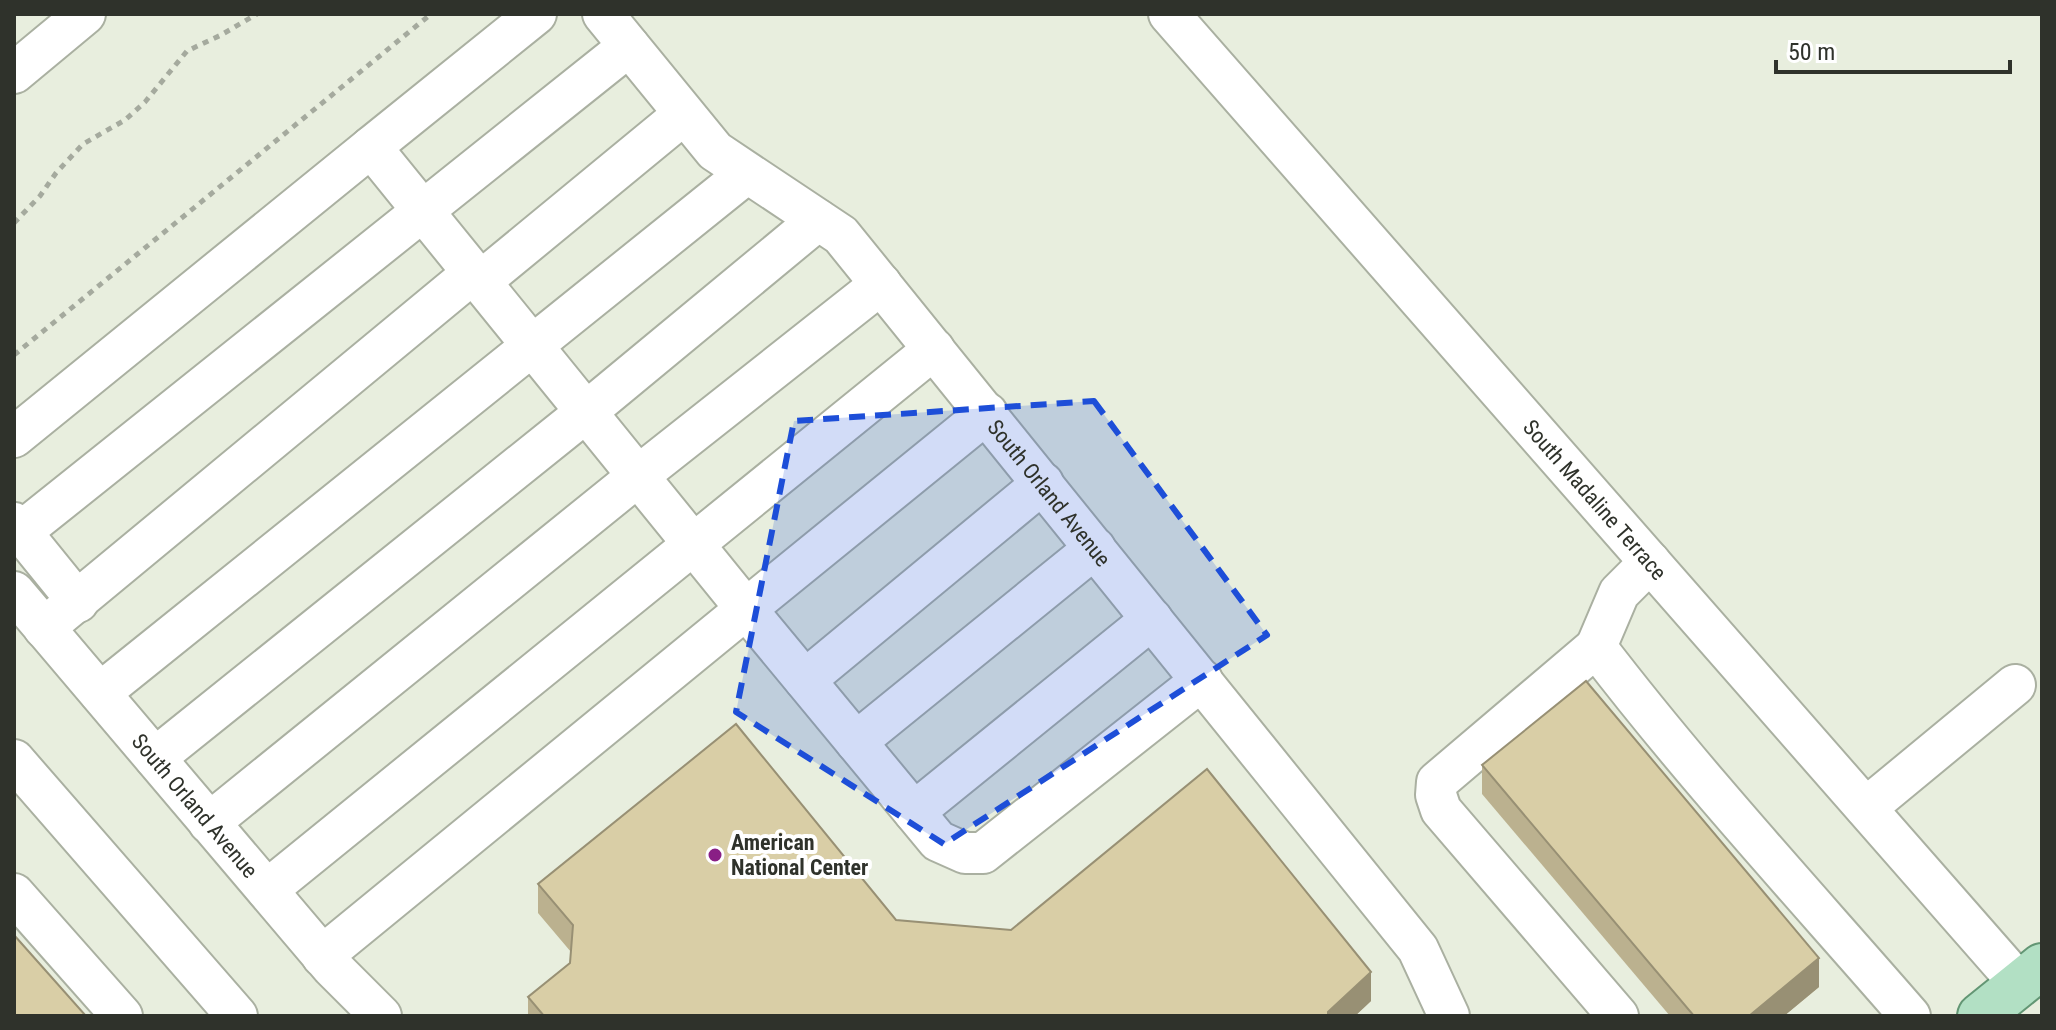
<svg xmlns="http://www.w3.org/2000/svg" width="2056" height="1030" font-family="'Roboto Condensed',sans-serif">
  <rect width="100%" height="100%" fill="#e8eede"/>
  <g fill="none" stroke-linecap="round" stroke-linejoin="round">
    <defs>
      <g id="minor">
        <path d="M536,14L371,147L746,609L987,413"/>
        <path id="s1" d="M603,14L715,151L841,235L1418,949L1449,1016"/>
        <path id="s2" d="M1169,14L2020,984"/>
        <path d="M14,73L85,14"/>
        <path d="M480,282L684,114"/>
        <path d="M14,437L371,147"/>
        <path d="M14,523L78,602"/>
        <path d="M21,532L629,46"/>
        <path id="s3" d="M14,592L332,967L381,1016"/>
        <path d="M44,628L473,273"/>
        <path d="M1596,647L1619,593L1650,562"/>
        <path d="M805,680L1043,483"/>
        <path d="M100,693L747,173"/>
        <path d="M856,742L1095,548"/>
        <path d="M155,758L586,412L818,220"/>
        <path d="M14,760L237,1016"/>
        <path d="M1866,808L2015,685"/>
        <path d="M914,812L1152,619"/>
        <path d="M209,823L638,476L881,284"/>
        <path d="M267,890L934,349"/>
        <path d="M14,894L122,1016"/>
        <path d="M322,956L746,609L938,841L965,853H983L1202,680"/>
        <path d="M1618,1016L1441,810L1436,795L1437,782L1596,647C1694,775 1804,894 1910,1016"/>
      </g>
      <path id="major" d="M1980,1016L2042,966"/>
    </defs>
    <use href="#minor" stroke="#aab0a1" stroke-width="44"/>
    <use href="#major" stroke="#639674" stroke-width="48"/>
    <g stroke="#a5aa9e" stroke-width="5" stroke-dasharray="6 6" stroke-linecap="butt">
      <path d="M14,223L40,196L56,173L83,144L125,120L145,102L187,51L221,35L257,14"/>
      <path d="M14,355L431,14"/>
    </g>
    <use href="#minor" stroke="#fff" stroke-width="40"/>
    <use href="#major" stroke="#b2e0c4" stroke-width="44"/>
  </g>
  <g fill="#bbb18f">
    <path d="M1482,765L1819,987L1784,1016H1670L1482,794Z"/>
    <path d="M538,884L896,920L1371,1001L1355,1016H528V997L570,963L571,952L538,913Z"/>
  </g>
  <g fill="#989074">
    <path d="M1819,958V987L1784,1016H1749Z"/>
    <path d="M1371,972V1001L1355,1016H1328V1012Z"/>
  </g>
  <g fill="#d9cea6" stroke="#989074" stroke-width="2">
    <path d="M1586,681L1819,958L1749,1016H1694L1482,765Z"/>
    <path d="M736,724L896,920L1011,930L1207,769L1371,972L1328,1012V1016H544L528,997L570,963L573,925L538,884Z"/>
    <path d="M14,935L86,1016H14Z"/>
  </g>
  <path fill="#1d4ed8" fill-opacity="0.2" stroke="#1d4ed8" stroke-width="6" stroke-dasharray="16 10" stroke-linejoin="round" d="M1094,401L1267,635L944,844L736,712L794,421Z"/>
  <circle fill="#891f85" stroke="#fff" stroke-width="3" cx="715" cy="855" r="8"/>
  <g text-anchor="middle" stroke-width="8" stroke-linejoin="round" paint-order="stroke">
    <g font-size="22" fill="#2f322b" stroke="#fff">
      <text dy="8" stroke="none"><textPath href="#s1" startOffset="660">South Orland Avenue</textPath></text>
      <text dy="8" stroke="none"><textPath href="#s2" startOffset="646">South Madaline Terrace</textPath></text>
      <text dy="8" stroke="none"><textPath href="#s3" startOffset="280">South Orland Avenue</textPath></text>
    </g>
    <g font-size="22" font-weight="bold" fill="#2f322b" stroke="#fff" text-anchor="start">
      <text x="731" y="850">American<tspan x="731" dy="25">National Center</tspan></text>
    </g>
  </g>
  <rect width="2056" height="1030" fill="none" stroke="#2f322b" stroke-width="32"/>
  <path d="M1776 60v12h234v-12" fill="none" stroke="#2f322b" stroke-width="4"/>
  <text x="1788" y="60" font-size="24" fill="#2f322b" stroke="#ffffff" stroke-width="6" paint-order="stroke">50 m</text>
</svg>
